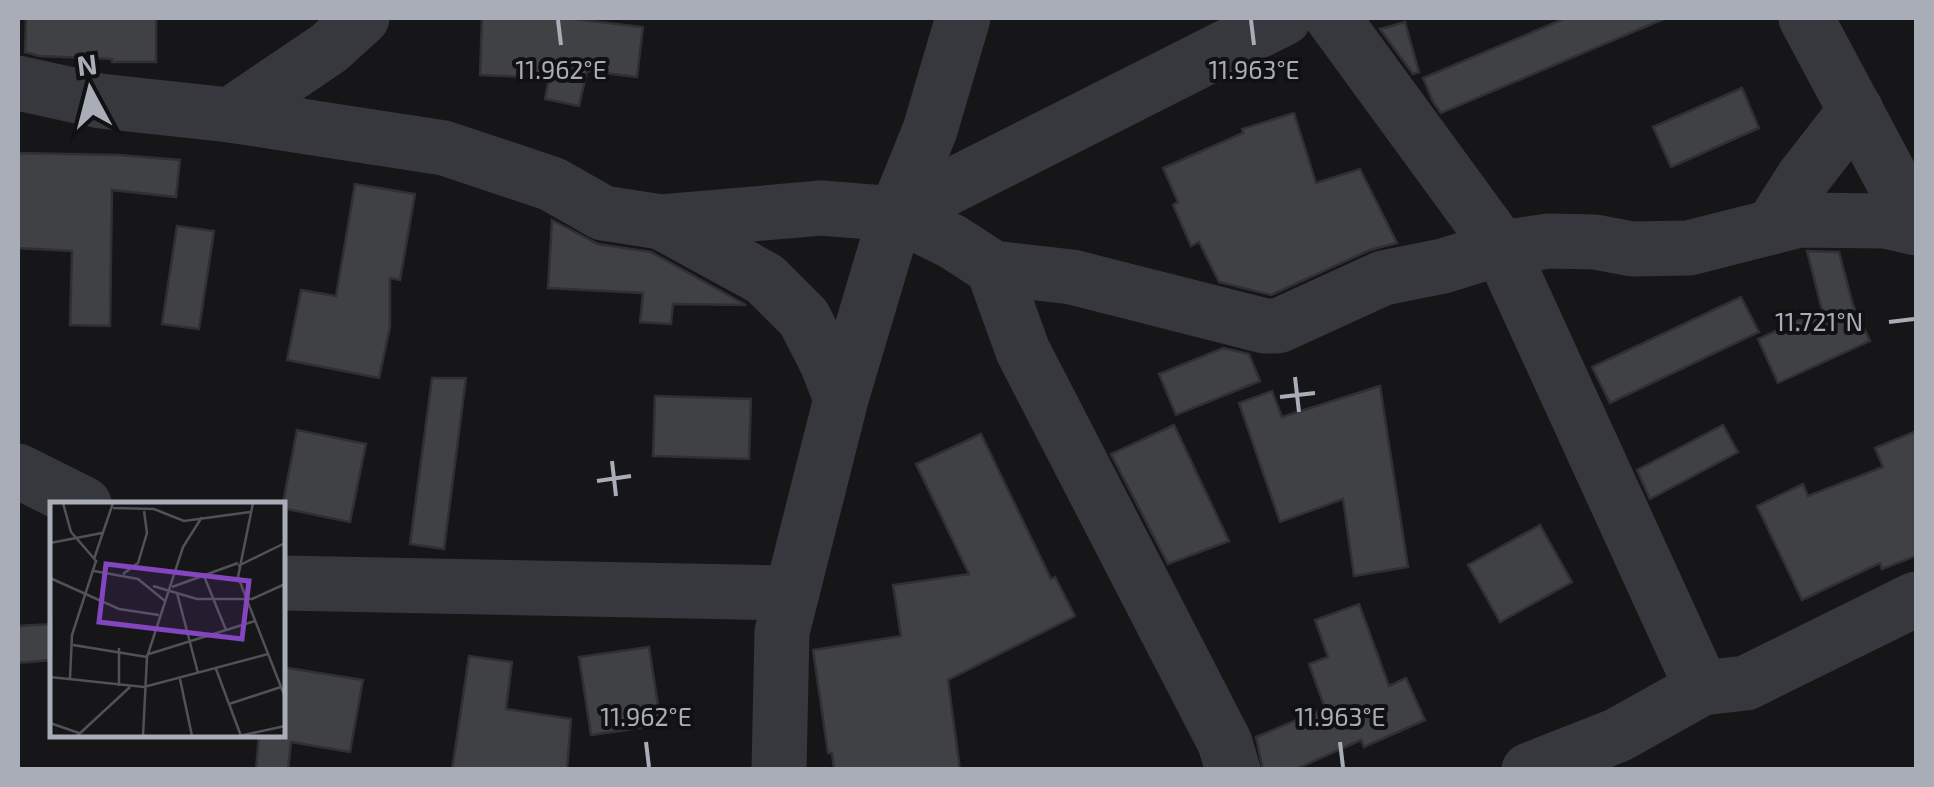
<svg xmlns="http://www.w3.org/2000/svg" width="1934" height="787" font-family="'Exo 2',sans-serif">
  <rect width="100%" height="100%" fill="#161618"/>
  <g fill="#404145" stroke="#303034" stroke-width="2.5">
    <path d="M26,18H156V62H112V59L39,56L25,52Z"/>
    <path d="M482,18H565L643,27L637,77L587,71L579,106L545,99L549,78L480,75Z"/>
    <path d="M1566,18H1666L1441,113L1433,102L1423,78Z"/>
    <path d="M1405,22L1419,72L1413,74L1380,29Z"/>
    <path d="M1742,88L1759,128L1671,167L1653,127Z"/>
    <path d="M1294,113L1316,183L1360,169L1397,243L1370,250L1271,295L1219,282L1199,242L1191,246L1173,205L1178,202L1163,168L1243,133L1242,129Z"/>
    <path d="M18,153L119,155L180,160L176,197L112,190L110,326L70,325L72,251L18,248Z"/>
    <path d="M355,184L415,194L400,280L390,278V327L379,378L287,360L301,290L336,296Z"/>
    <path d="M552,220L598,244L651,252L746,305L673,304L671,324L640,322L643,293L548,288Z"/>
    <path d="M177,226L214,231L199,329L162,324Z"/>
    <path d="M1807,251L1839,252L1853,305L1870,341L1778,383L1758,339L1822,310Z"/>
    <path d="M1741,297L1759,332L1610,403L1592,367Z"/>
    <path d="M1223,348L1249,354L1260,381L1176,415L1159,374Z"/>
    <path d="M432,378H466L444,549L410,544Z"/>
    <path d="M1380,386L1408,567L1354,576L1343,499L1280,522L1239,403L1272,391L1282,417Z"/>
    <path d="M655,396L751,399L749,459L653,456Z"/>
    <path d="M1174,425L1229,541L1168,564L1111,454Z"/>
    <path d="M1723,425L1738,452L1650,499L1637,470Z"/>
    <path d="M297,430L366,444L350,522L282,508Z"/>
    <path d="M1916,431V556L1882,569L1880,563L1802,600L1757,506L1803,484L1808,496L1883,467L1875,448Z"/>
    <path d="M981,434L1051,579L1055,577L1075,616L948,680L960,770H834L832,753H828L813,650L901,636L893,585L969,574L916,464Z"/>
    <path d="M1540,525L1572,582L1500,622L1468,565Z"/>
    <path d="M1359,604L1389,686L1406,678L1425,720L1364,747L1361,740L1294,770H1263L1256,737L1325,708L1309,664L1328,657L1315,620Z"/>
    <path d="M52,624V660L18,663V626Z"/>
    <path d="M649,647L661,725L591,735L579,657Z"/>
    <path d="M469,656L512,662L506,709L571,719L567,770H452Z"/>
    <path d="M282,667L363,680L350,752L291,742L288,770H256L259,734H282Z"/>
  </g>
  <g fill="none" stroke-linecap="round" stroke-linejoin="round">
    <g stroke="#37383d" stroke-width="55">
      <path d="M1333,18L1501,248L1702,688"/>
      <path d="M1806,18L1916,224"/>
      <path d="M18,83L100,101L230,115L444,148L552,184L603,213L661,222L821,208L896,214L953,242L993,268L1072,277L1265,326H1278L1383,278L1443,266L1501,248L1549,241L1595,242L1632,249L1689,248L1799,220L1885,221L1916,228"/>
      <path d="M230,115L329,48L362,18"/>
      <path d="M896,214L1284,18"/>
      <path d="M661,222L765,279L804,318L827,363L841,399"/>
      <path d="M1772,227L1803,178L1856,110"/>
      <path d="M993,268L1023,351L1225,743L1233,770"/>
      <path d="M18,471L84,504"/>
      <path d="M282,583L792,593"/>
      <path d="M779,770L782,632L841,399L896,214L930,130L963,18"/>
      <path d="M1529,770L1618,735L1702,688L1746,683L1916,599"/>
    </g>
  </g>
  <path fill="none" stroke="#a8adb8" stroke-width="4" d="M558,20L561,45M1251,20L1254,45M1889,322L1914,319M1295,377L1299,412M1280,397L1315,393M612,461L616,496M597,481L631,476M646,742L649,767M1340,742L1343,767"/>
  <g transform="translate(50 502)">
    <rect width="235" height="235" fill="#161618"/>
    <path fill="none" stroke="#505258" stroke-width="2.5" d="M13,1L21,30L47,60M203,1L188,75L235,195M63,6L104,7L134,19L200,10M0,41L52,31M44,57L63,1M188,64L235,41M44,69L88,77L115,99M73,72L88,61L97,31L94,9M154,74L176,128M0,76L69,107L109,113M103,84L147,97H202L235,82M122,85L188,61M127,91L148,171M23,143L97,155M99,152L205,119M1,153V116M166,167L191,234M0,175L94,185L218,152M20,176L22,133L46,59M130,177L142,234M69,184V146M179,202L231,185M0,221L29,231M27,234L80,185M93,234L97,155L133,45L152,15M189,234L235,224"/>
    <path fill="#8446be" fill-opacity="0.15" stroke="#8446be" stroke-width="5" d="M56,62L199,79L192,137L49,120Z"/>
    <rect width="235" height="235" fill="none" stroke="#a8adb8" stroke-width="5"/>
  </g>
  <g font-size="25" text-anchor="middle" fill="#a8adb8" stroke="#111113" stroke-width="8" stroke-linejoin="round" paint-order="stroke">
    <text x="561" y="79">11.962°E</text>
    <text x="1254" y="79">11.963°E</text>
    <text x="1819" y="331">11.721°N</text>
    <text x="646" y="726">11.962°E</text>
    <text x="1340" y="726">11.963°E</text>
  </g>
  <rect width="1934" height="787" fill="none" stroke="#a8adb8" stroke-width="40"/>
  <g transform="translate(90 90) rotate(353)" stroke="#111113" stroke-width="8" paint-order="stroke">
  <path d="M0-8L18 38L0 25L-18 38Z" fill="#a8adb8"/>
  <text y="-15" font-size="28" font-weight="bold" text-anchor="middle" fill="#a8adb8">N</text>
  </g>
</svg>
